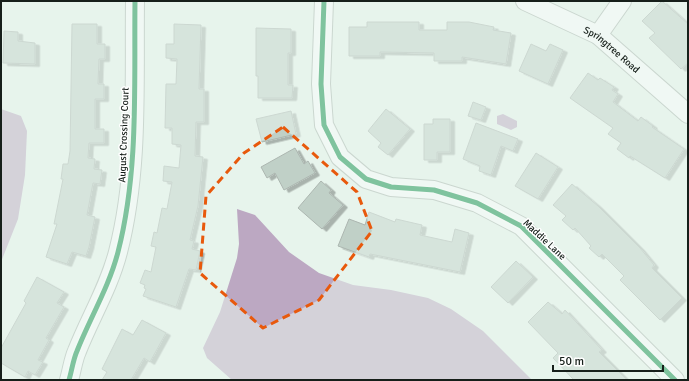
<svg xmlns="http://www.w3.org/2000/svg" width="689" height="381" font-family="Signika,sans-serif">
  <defs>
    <filter id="shadow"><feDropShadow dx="4.5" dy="2.5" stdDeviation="0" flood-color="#0004"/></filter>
  </defs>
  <rect width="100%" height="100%" fill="#e7f4ec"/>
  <g fill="#bca8c2">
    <path d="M1,109L21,116L27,131L25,175L18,219L1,262Z"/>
    <path d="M503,114L517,121V127L511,130L497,124V116Z"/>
    <path d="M237,209L255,215L289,252L319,273L353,285L391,290L428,298L451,309L483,331L532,380H232L207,358L203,348L220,312L237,258L239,244Z"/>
  </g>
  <g fill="#c0d0c7" stroke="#acb6b0" filter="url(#shadow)">
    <path d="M662,1L688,24V63L681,69L649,38L655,33L642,21Z"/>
    <path d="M367,22H419V30H447V22H469L494,27L493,30L511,33L506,64L462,57V61H434V53L380,52V56H349V27H367Z"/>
    <path d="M72,24H97V44H105V59H99L98,84H104V99H95V129H104V143H89L88,158L95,159L94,169L102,170L100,184L93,183L87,215L95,217L89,247L86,256L72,252L67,264L46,257L57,224H54L63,179H61L63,164H68L70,151Z"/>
    <path d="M174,24L201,25L199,89H204V122H196L195,156L203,157L198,206L190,240L194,241L192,249L200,251L196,270L189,269L176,307L143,296L146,289L144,288L145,285L140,283L145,270L151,272L156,247L151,246L154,232L157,233L162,208L167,209L172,182L163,181L164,166L179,168L181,145L172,144V128H165L166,84H176L177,59L166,58V44H174Z"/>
    <path d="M256,28L291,29V53H288V85H293L292,98H258V76H256Z"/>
    <path d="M4,31L18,32V41L35,43V64L3,63Z"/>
    <path d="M531,44L546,51L550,44L563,50L548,84L519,71Z"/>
    <path d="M588,73L598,80L600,78L614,87L612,90L618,94L613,102L638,121L641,117L653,126L652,127L684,149L665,178L630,156L629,158L617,149L621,143L608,134L613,128L570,98Z"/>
    <path d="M473,102L486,107L481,120L468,116Z"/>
    <path d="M386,109L410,129L388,155L378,147L381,143L368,131Z"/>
    <path d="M291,111L296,134L262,142L256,119Z"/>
    <path d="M433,119H450V152H437V160H424V124H433Z"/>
    <path d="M476,123L518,139L513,151L501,146L491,175L479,171L480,166L463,159Z"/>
    <path d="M295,148L304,164L308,161L315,173L284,190L275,173L267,178L261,167Z"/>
    <path d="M536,153L558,167L538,199L515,186Z"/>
    <path d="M321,181L331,190L329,193L343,205L322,229L298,208Z"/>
    <path d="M572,184L598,206L640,248L654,265L652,268L682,298L660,320L620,280L624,276L602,254L599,257L589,248L591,246L575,228L573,230L562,220L566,216L553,205Z"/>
    <path d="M369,212L395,222L396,219L422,225L420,235L452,242L455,229L469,233L460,272L370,254L369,257L338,246L349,219L365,225Z"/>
    <path d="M516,261L533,277L508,303L491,287Z"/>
    <path d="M37,277L64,292L57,303L64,307L46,338L49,340L38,360L43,362L35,375L28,371L25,377L1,363V348L26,303L24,301Z"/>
    <path d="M548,302L562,314L565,310L602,350L599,352L627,380H574L553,358L558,353L528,322Z"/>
    <path d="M142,320L166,333L150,362L144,358L131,380H102L107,372L102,369L122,329L133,335Z"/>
  </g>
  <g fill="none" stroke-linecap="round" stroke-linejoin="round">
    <defs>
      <g id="minor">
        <path d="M324,1L321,84L324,125L340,157L366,179L391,187L434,190L477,203L521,226L675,380"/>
        <path id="s1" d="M525,1L598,35L688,114"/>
        <path d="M598,35L622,1"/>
        <path d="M69,380C72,370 73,360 77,351C90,318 109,287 118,252C139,170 134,85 135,1"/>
      </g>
    </defs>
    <use href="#minor" stroke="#a8b3ac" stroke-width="20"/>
    <use href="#minor" stroke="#fbfdfc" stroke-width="18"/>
    <defs>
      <g id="cycleway">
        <path d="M324,1L321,84L324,125L340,157L366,179L391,187L434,190L477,203L521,226L675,380"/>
        <path d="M69,380C72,370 73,360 77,351C90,318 109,287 118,252C139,170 134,85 135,1"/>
      </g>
    </defs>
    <use href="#cycleway" stroke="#fff" stroke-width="8"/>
    <use href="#cycleway" stroke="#00873e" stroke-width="5"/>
  </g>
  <path d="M0 0H689V381H0ZM283,127L357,192L372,231L319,300L263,328L200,273L206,196L244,153Z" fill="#e7f4ec" fill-opacity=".55" fill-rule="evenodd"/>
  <path fill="none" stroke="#e8590c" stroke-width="3" stroke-dasharray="8 5" stroke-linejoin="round" d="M283,127L357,192L372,231L319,300L263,328L200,273L206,196L244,153Z"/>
  <g text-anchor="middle" stroke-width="3" stroke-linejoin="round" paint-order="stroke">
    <g font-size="10" fill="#161f1a" stroke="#fff">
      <text dy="4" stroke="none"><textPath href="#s1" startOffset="100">Springtree Road</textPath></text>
      <text transform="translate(123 135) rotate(-88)" y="4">August Crossing Court</text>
      <text transform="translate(545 239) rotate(43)" y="4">Maddie Lane</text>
    </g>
  </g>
  <rect width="689" height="381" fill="none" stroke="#161f1a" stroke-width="4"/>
  <path d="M553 365v6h110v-6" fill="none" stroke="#161f1a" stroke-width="2"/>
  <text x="559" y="365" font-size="12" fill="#161f1a" stroke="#ffffff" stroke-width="3" paint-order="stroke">50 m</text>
</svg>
